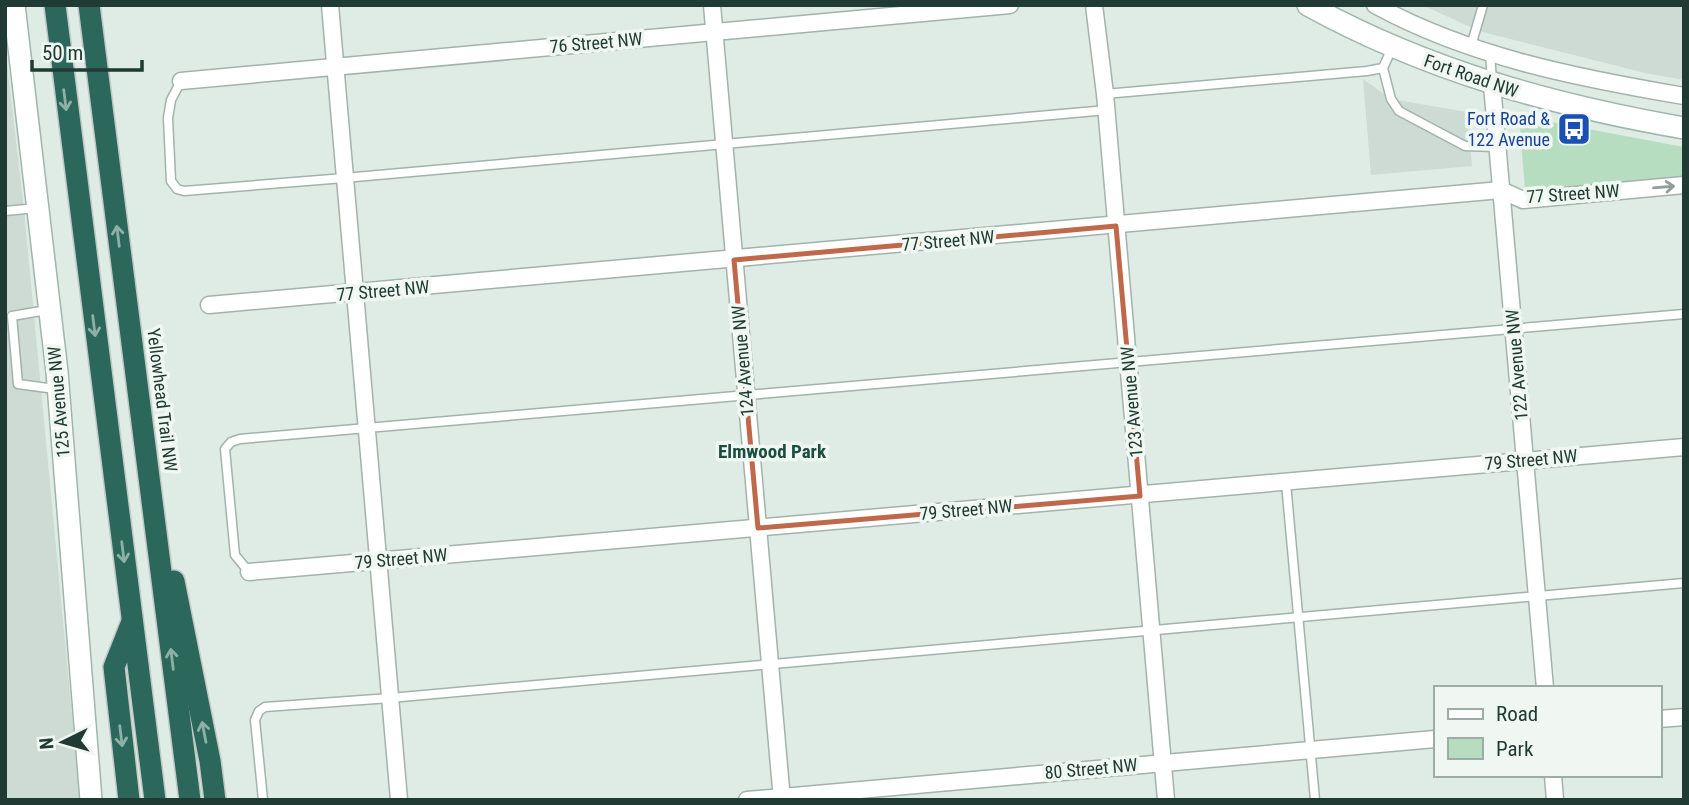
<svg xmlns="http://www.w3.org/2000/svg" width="1689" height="805" font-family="'Roboto Condensed',sans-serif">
  <rect width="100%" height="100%" fill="#dfebe5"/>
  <g fill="#cddbd4">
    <path d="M1422,5H1684V80L1645,73L1479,31Z"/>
    <path d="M5,45L24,210L80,800H5Z"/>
    <path d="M1363,79L1391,99L1467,112L1472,166L1371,175Z"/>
  </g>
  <path fill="#b7ddc1" d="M1519,116L1684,147V177L1525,190Z"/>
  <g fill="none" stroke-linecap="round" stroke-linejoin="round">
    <defs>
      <g id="lane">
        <path d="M1471,46L1483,5"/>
        <path d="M1392,48L1383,68L1391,99L1399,111L1465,146L1497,147"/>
        <path d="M1490,53L1492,81"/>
        <path d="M181,81L171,100L168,118L171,181L177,189L184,191L344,178L1107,110"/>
        <path d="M1105,94L1367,71L1383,68"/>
        <path d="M5,211L37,208"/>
        <path d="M47,310L12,316L18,384L55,389"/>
        <path d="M1286,483L1315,800"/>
        <path d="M249,572L235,555L225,449L231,442L240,439L1684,314"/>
        <path d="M263,800L255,720L259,711L265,707L390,698L1684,583"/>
      </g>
      <g id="street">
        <path d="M330,5L399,800"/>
        <path d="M712,5L782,800"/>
        <path d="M1094,5L1105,94L1166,800"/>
        <path d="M1375,5C1470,57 1578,78 1684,96"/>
        <path d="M181,81L1010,5"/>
        <path d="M1492,85L1545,688"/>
        <path d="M209,305L1501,190L1523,200L1684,185"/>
        <path d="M249,572L1684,447"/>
        <path d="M1659,719L1684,717"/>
        <path d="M1553,775L1555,800"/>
        <path d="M747,800L1435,739"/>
      </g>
      <g id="secondary">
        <path d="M14,5L57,372L91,800"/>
        <path d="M1308,5C1426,70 1552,105 1684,128"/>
      </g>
      <g id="highway">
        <path d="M55,5L155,800"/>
        <path d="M89,5L190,800"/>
        <path d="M174,581L210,761L215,800"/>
        <path d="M129,800L114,667L131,624"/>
      </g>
    </defs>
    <use href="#lane" stroke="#a2b3ac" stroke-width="11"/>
    <use href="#street" stroke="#a2b3ac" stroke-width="19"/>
    <use href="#secondary" stroke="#9eb7ad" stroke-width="24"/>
    <use href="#highway" stroke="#c1c8c6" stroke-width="24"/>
    <use href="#lane" stroke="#fff" stroke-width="8"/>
    <use href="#street" stroke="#fff" stroke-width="16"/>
    <use href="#secondary" stroke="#fff" stroke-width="21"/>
    <use href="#highway" stroke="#2b685b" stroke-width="21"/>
  </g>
  <defs><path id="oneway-shaft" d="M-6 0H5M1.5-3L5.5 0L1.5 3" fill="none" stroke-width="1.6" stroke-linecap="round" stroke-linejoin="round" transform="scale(1.75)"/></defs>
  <g stroke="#8eb0a7">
    <use href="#oneway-shaft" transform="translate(65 100) rotate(83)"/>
    <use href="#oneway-shaft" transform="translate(118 236) rotate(-97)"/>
    <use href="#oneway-shaft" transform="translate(94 326) rotate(83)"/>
    <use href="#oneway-shaft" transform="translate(123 552) rotate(83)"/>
    <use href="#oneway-shaft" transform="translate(172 659) rotate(-97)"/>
    <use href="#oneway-shaft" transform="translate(204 732) rotate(-101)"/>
    <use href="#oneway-shaft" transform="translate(121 736) rotate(83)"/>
  </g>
  <use stroke="#909d99" href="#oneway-shaft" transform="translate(1664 187) rotate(-5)"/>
  <path fill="none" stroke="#c0684a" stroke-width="5" stroke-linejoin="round" d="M1116,226L1140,496L758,528L734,260Z"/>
  <defs>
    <symbol id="bus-square" viewBox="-11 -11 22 22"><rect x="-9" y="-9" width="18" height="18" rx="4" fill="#1a4fb4" stroke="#f0f7f3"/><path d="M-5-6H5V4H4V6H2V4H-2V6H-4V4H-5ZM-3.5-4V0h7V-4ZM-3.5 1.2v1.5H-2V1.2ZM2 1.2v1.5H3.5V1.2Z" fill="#fff"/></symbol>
  </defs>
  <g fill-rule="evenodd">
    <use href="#bus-square" x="1555" y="110" width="38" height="38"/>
  </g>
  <g text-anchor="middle" stroke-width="7" stroke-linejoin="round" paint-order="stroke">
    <g font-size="18" fill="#203b33" stroke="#f0f7f3">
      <text transform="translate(596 43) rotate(-5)" y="6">76 Street NW</text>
      <text transform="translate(1471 76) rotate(19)" y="6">Fort Road NW</text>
      <text transform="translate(1573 194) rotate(-4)" y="6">77 Street NW</text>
      <text transform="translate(948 241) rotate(-5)" y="6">77 Street NW</text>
      <text transform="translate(383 291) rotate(-5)" y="6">77 Street NW</text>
      <text transform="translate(743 361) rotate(-95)" y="6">124 Avenue NW</text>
      <text transform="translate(1517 365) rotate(-95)" y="6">122 Avenue NW</text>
      <text transform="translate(162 400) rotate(83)" y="6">Yellowhead Trail NW</text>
      <text transform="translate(59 402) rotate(-95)" y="6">125 Avenue NW</text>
      <text transform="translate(1132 402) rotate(-95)" y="6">123 Avenue NW</text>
      <text transform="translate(1531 460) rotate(-5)" y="6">79 Street NW</text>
      <text transform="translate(966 510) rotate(-5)" y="6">79 Street NW</text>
      <text transform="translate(401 559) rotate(-5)" y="6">79 Street NW</text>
      <text transform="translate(1091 769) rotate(-5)" y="6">80 Street NW</text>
    </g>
    <g font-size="18" fill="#164399" stroke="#f0f7f3" text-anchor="end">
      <text x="1550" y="125">Fort Road &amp;<tspan x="1550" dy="21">122 Avenue</tspan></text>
    </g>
    <g font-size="19" font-weight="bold" fill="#1b4e41" stroke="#f0f7f3">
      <text x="772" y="458">Elmwood Park</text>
    </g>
  </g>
  <rect width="1689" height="805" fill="none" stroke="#203b33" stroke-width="14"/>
  <rect x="1434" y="686" width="228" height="91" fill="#f0f7f3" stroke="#9daca6" stroke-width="2"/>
  <rect x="1448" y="709" width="35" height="10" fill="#ffffff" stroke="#9daca6" stroke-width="2"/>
  <text x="1496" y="721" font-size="21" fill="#203b33">Road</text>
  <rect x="1448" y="738" width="35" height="21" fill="#b7ddc1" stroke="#9daca6" stroke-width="2"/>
  <text x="1496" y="756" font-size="21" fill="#203b33">Park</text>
  <g transform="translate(63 742) rotate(265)" stroke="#f0f7f3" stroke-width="5" paint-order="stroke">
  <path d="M0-5L12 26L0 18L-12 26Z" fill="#203b33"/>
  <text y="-10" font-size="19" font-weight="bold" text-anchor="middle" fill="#203b33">N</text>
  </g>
  <path d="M32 60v10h110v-10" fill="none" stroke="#203b33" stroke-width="3.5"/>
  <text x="42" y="60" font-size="21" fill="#203b33" stroke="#f0f7f3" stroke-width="5" paint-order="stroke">50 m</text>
</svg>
